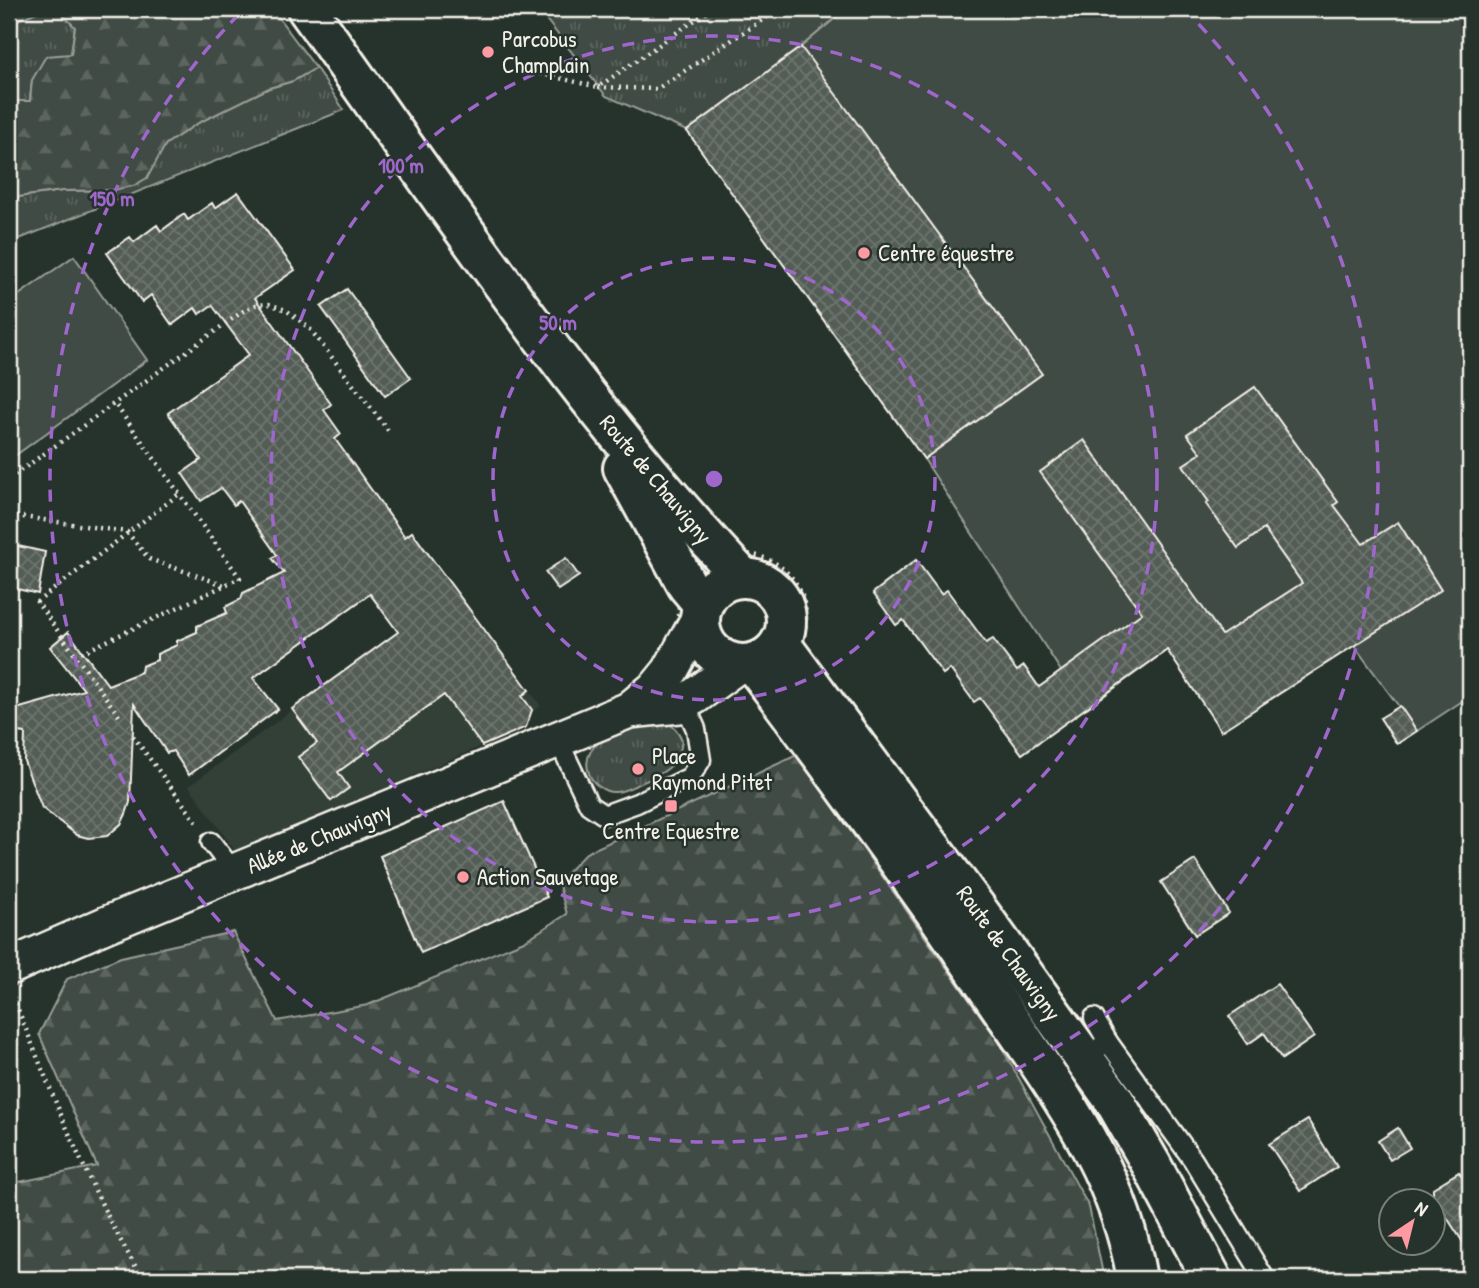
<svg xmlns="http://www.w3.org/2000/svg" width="1479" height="1288" font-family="'Patrick Hand',sans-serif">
  <defs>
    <pattern id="grass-tufts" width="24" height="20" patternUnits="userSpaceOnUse" patternTransform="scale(1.75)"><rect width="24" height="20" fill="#414b45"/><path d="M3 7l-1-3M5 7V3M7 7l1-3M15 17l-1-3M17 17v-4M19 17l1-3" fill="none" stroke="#5d6560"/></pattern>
    <pattern id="forest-firs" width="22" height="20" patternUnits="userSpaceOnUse" patternTransform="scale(1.75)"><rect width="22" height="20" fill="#414b45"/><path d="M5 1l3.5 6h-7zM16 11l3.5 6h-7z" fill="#5d6560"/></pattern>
    <pattern id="building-cross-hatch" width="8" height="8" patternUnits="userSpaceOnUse" patternTransform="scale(1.75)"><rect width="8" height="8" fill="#525c55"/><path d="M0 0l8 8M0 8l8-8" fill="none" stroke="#6c746d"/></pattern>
  </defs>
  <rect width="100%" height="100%" fill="#26332d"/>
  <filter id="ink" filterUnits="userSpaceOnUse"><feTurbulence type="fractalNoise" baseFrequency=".0143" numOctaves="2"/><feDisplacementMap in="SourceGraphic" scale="14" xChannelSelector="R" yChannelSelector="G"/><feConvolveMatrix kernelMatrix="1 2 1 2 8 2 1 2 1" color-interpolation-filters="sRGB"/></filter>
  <g filter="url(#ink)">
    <path fill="#333f39" d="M467,606L541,706L531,713L526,727L236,852L189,786L383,643L410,648Z"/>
    <g fill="url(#grass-tufts)" stroke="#9a9e96" stroke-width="2">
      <path d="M538,9H846L801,47L687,131L606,96Z"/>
      <path d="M39,11H59L75,26L71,54L32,80L30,101H9V15L18,19Z"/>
      <path d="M316,68L344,110L9,243V204L18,197L62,191L113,190L166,144L198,123L269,88L293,81Z"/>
      <path d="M647,719C665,720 675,723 682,740C680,767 660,775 639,784C631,787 622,793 613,792C605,792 595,785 591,778C573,742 624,728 647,719Z"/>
    </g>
    <g fill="url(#forest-firs)" stroke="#9a9e96" stroke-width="2">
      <path d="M9,9H272L316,68L293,81L269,88L198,123L166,144L147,178L133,186L113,190L62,191L18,197L9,204V101H30L32,80L46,56L71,54L75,27L59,11H39L18,20L9,15Z"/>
      <path d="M797,755L999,1042L1089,1207L1104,1279H9V1184L97,1166L39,1034L67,979L121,957L233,932L277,1021L368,1005L524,941L567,914L558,882L586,853Z"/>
    </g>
    <g fill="#414b45" stroke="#9a9e96" stroke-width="2">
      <path d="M846,9H1470V696L1417,731L1353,644L1167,650L1087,708L1061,671L924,459L687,131L801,47Z"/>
      <path d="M74,256L147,360L9,460V302Z"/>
    </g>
    <g fill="url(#building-cross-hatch)" stroke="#f4f1e8" stroke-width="2">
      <path d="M801,47L1042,374L924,459L687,131Z"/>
      <path d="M238,192L295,270L255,298L331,404L324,410L341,434L335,439L405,537L412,532L529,690L522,696L532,710L526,727L482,746L444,695L338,772L349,788L331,801L298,757L317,743L292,709L398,632L370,594L253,678L278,709L189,775L173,751L167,753L134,704L130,802L126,814L121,824L107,836L88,838L77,835L42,808L24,761L25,733L9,731V711L84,690L50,647L68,632L108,685L141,672L142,666L157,660V654L177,645V641L197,632V626L227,613L225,607L241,599L243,593L284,573L272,558L277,555L239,501L234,505L221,488L201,501L182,473L201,460L168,413L249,355L212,305L199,314L195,308L172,325L151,295L142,302L107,253L130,237L134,242L157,225L161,231L184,214L188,220L212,203L215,208Z"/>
      <path d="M347,289L411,378L385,396L321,307Z"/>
      <path d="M1255,387L1338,502L1334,505L1363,544L1398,522L1441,590L1221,731L1167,650L1022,754L980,698L974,702L950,669L943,674L903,620L896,625L873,593L916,560L941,594L947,590L986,643L993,639L1017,671L1024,666L1039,687L1142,613L1040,472L1084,440L1222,635L1302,583L1264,529L1238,548L1206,504L1209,502L1183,465L1201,453L1187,434Z"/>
      <path d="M9,544L45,552L38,594L9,587Z"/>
      <path d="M566,558L579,576L558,590L545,572Z"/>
      <path d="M1400,706L1417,731L1397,744L1380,718Z"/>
      <path d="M504,801L547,897L421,953L380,856Z"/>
      <path d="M1195,860L1229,913L1195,935L1161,882Z"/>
      <path d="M1277,984L1314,1037L1282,1059L1264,1033L1248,1044L1229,1016Z"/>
      <path d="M1308,1120L1337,1167L1300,1191L1269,1144Z"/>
      <path d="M1398,1128L1410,1148L1390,1160L1378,1141Z"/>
      <path d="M1459,1172L1470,1190V1253L1444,1213L1433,1219V1188Z"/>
    </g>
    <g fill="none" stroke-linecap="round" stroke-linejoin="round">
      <defs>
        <g id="lane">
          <path d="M558,740L589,805L604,815L637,803L690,777L701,760L696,729L684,702"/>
          <path d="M211,842L235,873"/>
          <path d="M1094,1018L1108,1042L1100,1047"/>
          <path d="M1108,1042L1193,1160L1265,1279"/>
        </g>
        <g id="street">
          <path d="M629,710L679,705L695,696L739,664"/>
          <path d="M9,967L105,925L629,710L657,687L670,671L700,617"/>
        </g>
        <g id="secondary">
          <path d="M307,9C446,203 578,404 743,578"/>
          <path d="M623,468L687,585L703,604"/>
          <circle cx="743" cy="621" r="43"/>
          <path d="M780,643L974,905L1114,1100L1151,1164L1212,1279"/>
          <path d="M753,664C817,746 877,831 938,916C966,956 994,997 1022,1038C1075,1116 1121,1184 1137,1279"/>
        </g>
      </defs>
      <use href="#lane" stroke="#f4f1e8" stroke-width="23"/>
      <use href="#street" stroke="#f4f1e8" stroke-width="40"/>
      <use href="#secondary" stroke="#f4f1e8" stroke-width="44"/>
      <g stroke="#f4f1e8" stroke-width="4.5" stroke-dasharray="2 5" stroke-linecap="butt">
        <path d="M533,72L598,87L711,9"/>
        <path d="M598,87L657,89L779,9"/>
        <path d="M9,479L246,309L256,305L269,304L286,310L298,319L310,329L391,434"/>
        <path d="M9,515L127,532L149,559L224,585"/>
        <circle cx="742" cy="618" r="64"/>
        <path d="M74,653L88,650L240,578L115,404"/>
        <path d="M119,716L37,602L179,494"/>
        <path d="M133,736L198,824"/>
        <path d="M13,997C52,1093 89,1191 143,1279"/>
      </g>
      <use href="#lane" stroke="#26332d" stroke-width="18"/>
      <use href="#street" stroke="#26332d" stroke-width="35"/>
      <use href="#secondary" stroke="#26332d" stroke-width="38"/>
    </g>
  </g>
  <g fill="none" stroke="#9f67cb" stroke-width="3.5" stroke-dasharray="12 9">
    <circle cx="714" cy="479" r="221"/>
    <circle cx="714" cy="479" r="443"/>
    <path d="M1184 9A664 664 0 1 1 244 9"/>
  </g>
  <g fill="#ff9aa2" stroke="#26332d" stroke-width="2.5">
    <circle cx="488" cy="52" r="7"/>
    <circle cx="864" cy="253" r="7"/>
    <circle cx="638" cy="769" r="7"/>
    <rect x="664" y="799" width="14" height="14" rx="3.5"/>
    <circle cx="463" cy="877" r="7"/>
  </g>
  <g text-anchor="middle" stroke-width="5" stroke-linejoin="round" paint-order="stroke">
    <g font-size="23" fill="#f4f1e8" stroke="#26332d" text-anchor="start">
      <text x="502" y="47">Parcobus<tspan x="502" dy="26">Champlain</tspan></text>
      <text x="878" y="261">Centre équestre</text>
      <text x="652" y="764">Place<tspan x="652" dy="26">Raymond Pitet</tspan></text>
      <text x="671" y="839" text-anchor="middle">Centre Equestre</text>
      <text x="477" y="885">Action Sauvetage</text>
    </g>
    <g font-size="23" fill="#f4f1e8" stroke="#26332d">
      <text transform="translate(656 479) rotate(50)" y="8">Route de Chauvigny</text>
      <text transform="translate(319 838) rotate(-22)" y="8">Allée de Chauvigny</text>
      <text transform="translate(1009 953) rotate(54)" y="8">Route de Chauvigny</text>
    </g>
  </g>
  <circle cx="714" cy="479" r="10" fill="#9f67cb" stroke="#26332d" stroke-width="3.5"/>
  <g font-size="21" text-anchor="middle" font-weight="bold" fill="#9f67cb" stroke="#26332d" stroke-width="5" stroke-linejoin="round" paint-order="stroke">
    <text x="401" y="173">100 m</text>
    <text x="112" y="206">150 m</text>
    <text x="558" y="330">50 m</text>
  </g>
  <rect width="1479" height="1288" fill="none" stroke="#26332d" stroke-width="35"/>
  <rect x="18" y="18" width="1444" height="1253" fill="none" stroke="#f4f1e8" stroke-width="2.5" filter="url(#ink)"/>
  <g transform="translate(1412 1222) rotate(35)"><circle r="33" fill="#26332d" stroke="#787f78" stroke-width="2"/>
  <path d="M0-5L12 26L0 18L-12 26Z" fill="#ff9aa2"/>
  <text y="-10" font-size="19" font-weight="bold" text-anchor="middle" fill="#f4f1e8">N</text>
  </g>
</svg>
